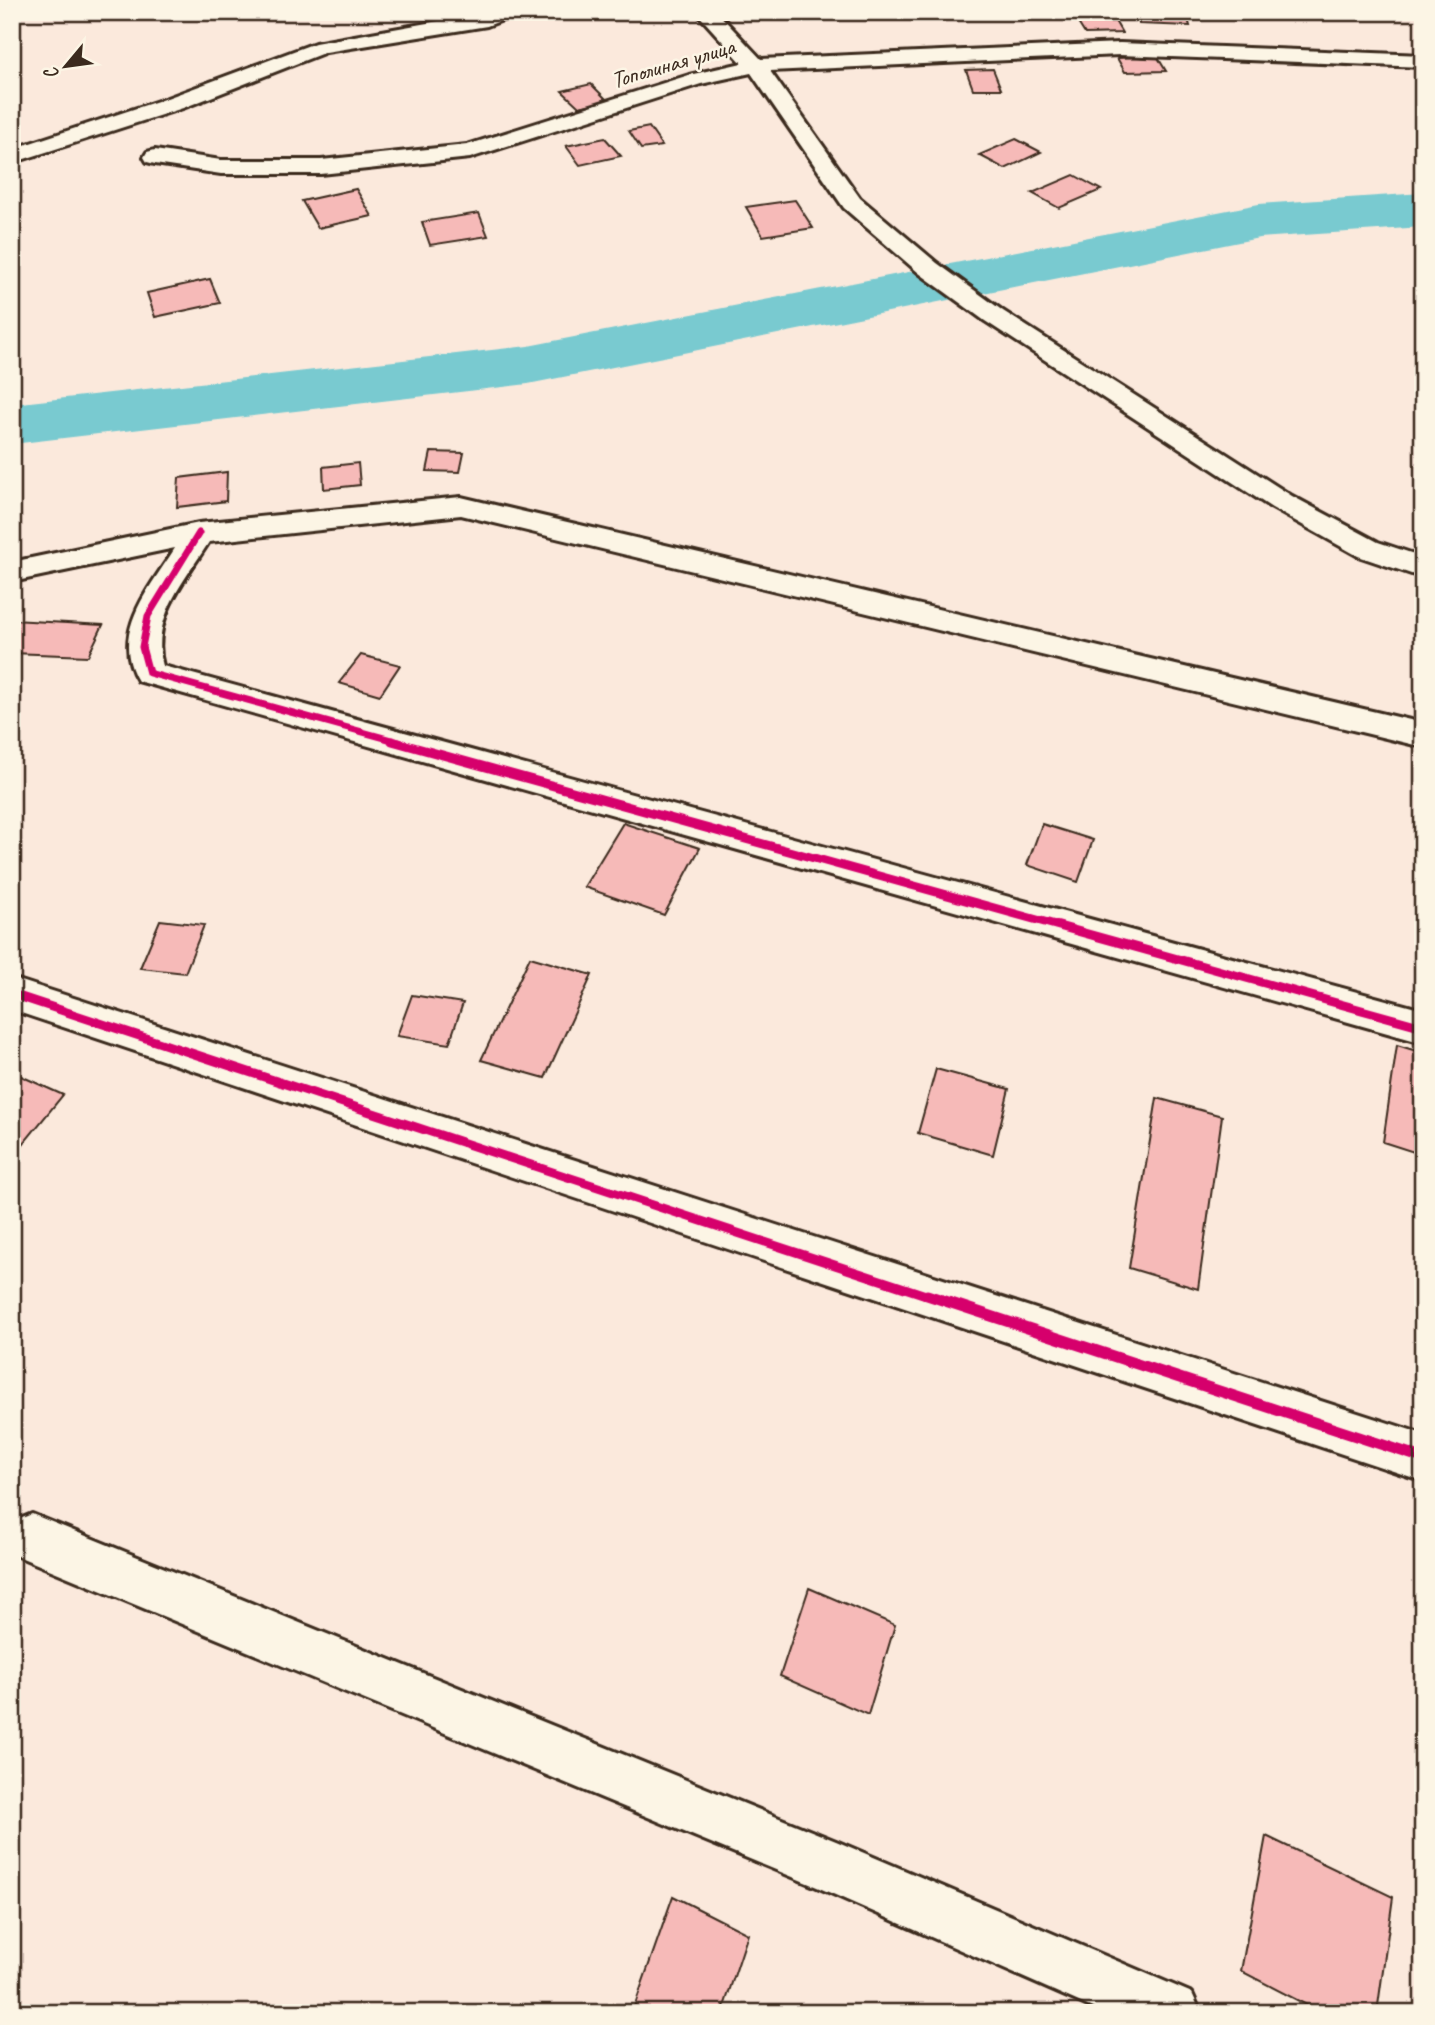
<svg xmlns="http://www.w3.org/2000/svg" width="1435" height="2025" font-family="Caveat,sans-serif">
  <rect width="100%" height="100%" fill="#fbe9dc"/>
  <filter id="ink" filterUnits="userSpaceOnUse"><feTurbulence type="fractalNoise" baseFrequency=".0143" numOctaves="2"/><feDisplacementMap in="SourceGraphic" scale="14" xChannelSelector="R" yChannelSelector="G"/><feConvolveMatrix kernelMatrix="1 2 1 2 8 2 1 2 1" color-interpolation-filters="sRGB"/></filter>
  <g filter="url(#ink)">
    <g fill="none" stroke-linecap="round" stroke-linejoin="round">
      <path fill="#79cad0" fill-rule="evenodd" d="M1423,193V227L1259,238L528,384L12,444V404L528,346L1259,204Z"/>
    </g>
    <g fill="#f6bab8" stroke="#3b2a1e" stroke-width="2">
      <path d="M1137,12H1186L1190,26L1139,24Z"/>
      <path d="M1115,21L1122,33L1085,34L1078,23Z"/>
      <path d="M1157,56L1166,71L1125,72L1117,58Z"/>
      <path d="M993,69L1001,89H973L966,70Z"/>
      <path d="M591,84L608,101L579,107L562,91Z"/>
      <path d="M649,127L662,146L641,149L629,131Z"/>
      <path d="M605,138L621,156L580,165L566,146Z"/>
      <path d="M1016,139L1041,152L1005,169L979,155Z"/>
      <path d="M1074,175L1101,190L1059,208L1032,193Z"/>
      <path d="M356,189L372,216L318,228L302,201Z"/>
      <path d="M795,200L813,228L763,236L746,207Z"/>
      <path d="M479,213L488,236L430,245L422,222Z"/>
      <path d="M210,279L220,303L155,317L147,293Z"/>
      <path d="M431,452L464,453L460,472L427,471Z"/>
      <path d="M358,463L360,485L324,489L323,467Z"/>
      <path d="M227,472L226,501L177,507L179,478Z"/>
      <path d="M12,620L103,625L88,656L12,653Z"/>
      <path d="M361,655L400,665L380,695L339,683Z"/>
      <path d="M623,823L700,848L664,915L584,887Z"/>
      <path d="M1042,824L1093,840L1078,882L1027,865Z"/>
      <path d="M160,920L204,925L185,973L140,968Z"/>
      <path d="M530,957L592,975L545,1078L481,1060Z"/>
      <path d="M412,995L463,1003L449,1044L397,1036Z"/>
      <path d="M1397,1045L1423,1053L1420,1154L1383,1142Z"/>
      <path d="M936,1069L1009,1089L993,1155L918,1133Z"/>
      <path d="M12,1072L63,1095L15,1154L12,1152Z"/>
      <path d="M1157,1098L1222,1116L1198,1289L1129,1268Z"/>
      <path d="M809,1588L895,1625L868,1715L780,1676Z"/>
      <path d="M1266,1836L1393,1897L1377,2013H1322L1241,1971Z"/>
      <path d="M673,1896L748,1934L722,2013H632Z"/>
    </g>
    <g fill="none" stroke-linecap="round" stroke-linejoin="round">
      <defs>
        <g id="minor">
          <path d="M489,12H516L513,16L487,26L326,52L183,108L12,163V149L167,98L315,43Z"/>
          <path d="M696,12H717L761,59L1120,43L1423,55V67L1120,55L770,71L860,198L937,263L1003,311L1292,496L1378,542L1423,557V578L1358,556L1272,508L985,321L919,273L844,208L751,73L701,84L470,158L321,174H221L155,164L147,162L144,157L147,152L155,150L221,160H321L467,145L689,75L742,63Z"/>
          <path d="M461,497L1423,723V747L461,515L209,542C185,580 150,619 163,666L1423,1010V1043L138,681C109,633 150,588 175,548L12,582V562L199,523Z"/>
          <path d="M12,978L1423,1434V1481L12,1010Z"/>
          <path d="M32,1514L836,1841L1192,1993L1201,2013H1104L817,1887L15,1555L12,1527L15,1521Z"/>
        </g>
      </defs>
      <use href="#minor" stroke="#3b2a1e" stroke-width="6"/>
      <use href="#minor" fill="#fcf5e5" fill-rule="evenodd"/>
      <defs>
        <path id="cycleway-far2" d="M199,533L148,616L142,647L149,673L399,742"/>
        <g id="cycleway-far1">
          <path d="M392,741L1423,1027"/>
          <path d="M12,994L932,1297"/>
        </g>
        <path id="cycleway" d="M927,1295L1423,1458"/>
      </defs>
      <use href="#cycleway-far2" stroke="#fcf5e5" stroke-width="10"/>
      <use href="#cycleway-far1" stroke="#fcf5e5" stroke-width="13"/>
      <use href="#cycleway" stroke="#fcf5e5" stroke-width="16"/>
      <use href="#cycleway-far2" stroke="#d6006c" stroke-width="7"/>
      <use href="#cycleway-far1" stroke="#d6006c" stroke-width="9"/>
      <use href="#cycleway" stroke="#d6006c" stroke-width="11"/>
    </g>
  </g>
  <g text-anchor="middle" stroke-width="5" stroke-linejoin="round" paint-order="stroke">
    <g font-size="24" fill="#3b2a1e" stroke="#fcf5e5">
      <text transform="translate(673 63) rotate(-16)" y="8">Тополиная улица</text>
    </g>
  </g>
  <rect width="1435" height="2025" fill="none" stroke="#fcf5e5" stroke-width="42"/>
  <rect x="21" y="21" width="1393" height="1983" fill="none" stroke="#3b2a1e" stroke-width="2.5" filter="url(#ink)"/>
  <g transform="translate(66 66) rotate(241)" stroke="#fcf5e5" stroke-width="5" paint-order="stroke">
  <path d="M0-5L12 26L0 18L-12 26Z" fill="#3b2a1e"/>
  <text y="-10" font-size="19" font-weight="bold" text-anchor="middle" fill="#3b2a1e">С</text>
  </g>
</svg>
